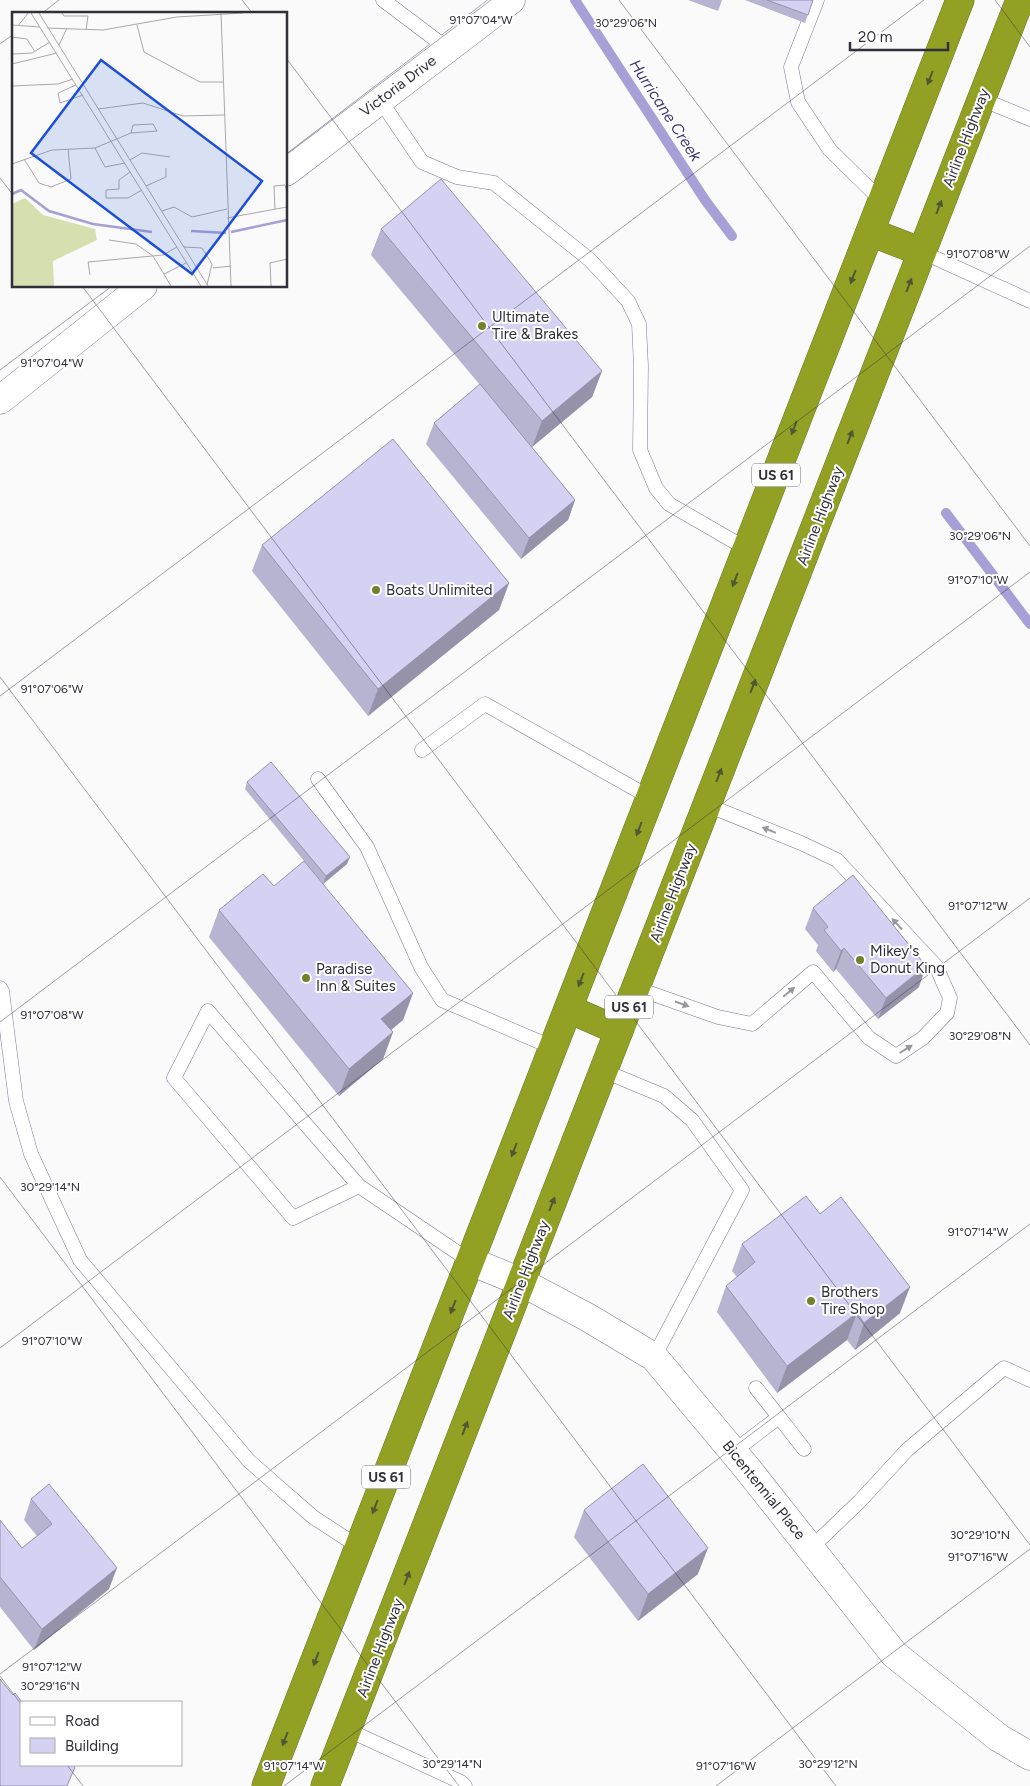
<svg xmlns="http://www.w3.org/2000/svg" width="1030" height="1786" font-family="Figtree,sans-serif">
  <rect width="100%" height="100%" fill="#fafafa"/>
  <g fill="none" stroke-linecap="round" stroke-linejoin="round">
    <g stroke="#a7a0d7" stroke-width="10">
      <path d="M575,0L705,200L732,236"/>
      <path d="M946,513L1030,624"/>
    </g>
    <defs>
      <g id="lane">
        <path d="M383,0L448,49"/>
        <path d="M817,0L791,67L798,102L830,150L882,201"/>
        <path d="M981,99L1030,119"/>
        <path d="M380,100L422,162L457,177L494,183L590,260L628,301L639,324L641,366L640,450L656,488L669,504L747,549"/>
        <path d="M922,252L1030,301"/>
        <path d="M422,750L485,704L651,798"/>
        <path d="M318,779L367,847L421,967L442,1000L554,1048"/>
        <path d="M0,988L2,991L16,1101L31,1154L80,1260L249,1461L313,1517L359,1547"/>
        <path d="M636,988L718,1017L752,1024L813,972L869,1038L896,1056L923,1038L947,1013L950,998L936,966L837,860L801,843L707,805"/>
        <path d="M604,1071L664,1096L692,1120L742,1190L654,1357"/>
        <path d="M359,1186L293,1218L174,1078L208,1011L359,1186L470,1261"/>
        <path d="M779,1417L804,1449"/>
        <path d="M733,1452L779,1417L756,1388"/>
        <path d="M811,1548L859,1502L907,1450L1004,1368L1030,1380"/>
        <path d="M348,1730L461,1782L465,1786"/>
      </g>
      <g id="street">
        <path d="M286,172L511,0"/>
        <path d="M0,400L143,286"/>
        <path d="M470,1261L521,1282L587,1317L654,1357L746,1467L894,1654L999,1738L1030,1756"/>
      </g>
      <g id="highway">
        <path d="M870,232L922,252"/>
        <path d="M569,1009L619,1031"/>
        <path d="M266,1786L960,0"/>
        <path d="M325,1786L1020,0"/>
      </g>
    </defs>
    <use href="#lane" stroke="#7c7896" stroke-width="15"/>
    <use href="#street" stroke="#7c7896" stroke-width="29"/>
    <use href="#highway" stroke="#70782c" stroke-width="29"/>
    <use href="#lane" stroke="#fff" stroke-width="14"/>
    <use href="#street" stroke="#fff" stroke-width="28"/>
    <use href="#highway" stroke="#92a024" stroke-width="28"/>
  </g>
  <g fill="#b7b4d1">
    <path d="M688,0H722L718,11Z"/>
    <path d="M745,0H813L805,23Z"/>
    <path d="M381,229L602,371L592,397L532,447L575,500L568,520L521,559L426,444L434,423L480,385L371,255Z"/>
    <path d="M262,545L509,583L499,610L368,716L252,571Z"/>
    <path d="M247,782L347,864L323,884L245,789Z"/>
    <path d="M274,886L413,993L403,1020L391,1030L393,1032L383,1059L339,1096L209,937L219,910Z"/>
    <path d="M813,908L919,987L878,1019L836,969L833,972L816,951L818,945L805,929Z"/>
    <path d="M742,1244L900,1313L855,1350L847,1340L777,1393L717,1312L726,1286L737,1277L732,1271Z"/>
    <path d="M31,1499L109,1589L34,1650L0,1607V1520L22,1548L37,1536L24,1520Z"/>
    <path d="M584,1510L698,1574L638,1621L574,1537Z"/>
  </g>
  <g fill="#9592aa">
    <path d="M602,371L592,397L532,447L542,421Z"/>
    <path d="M575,500L568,520L521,559L529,538Z"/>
    <path d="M509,583L499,610L368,716L378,689Z"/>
    <path d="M350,857L347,864L323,884L326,876Z"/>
    <path d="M844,948L836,969L833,972L841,951Z"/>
    <path d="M926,966L919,987L878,1019L886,998Z"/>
    <path d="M413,993L403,1020L371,1046L381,1019Z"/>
    <path d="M393,1032L383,1059L339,1096L349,1069Z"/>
    <path d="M910,1287L900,1313L855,1350L864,1323Z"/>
    <path d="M857,1313L847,1340L777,1393L787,1366Z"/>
    <path d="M708,1548L698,1574L638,1621L648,1594Z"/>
    <path d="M117,1568L109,1589L34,1650L42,1629Z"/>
  </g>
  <g fill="#d5d1f3" stroke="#9592aa">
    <path d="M767,0H813L808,15Z"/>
    <path d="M441,179L602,371L542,421L381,229Z"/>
    <path d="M480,384L575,500L529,538L434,423Z"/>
    <path d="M393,439L509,583L378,689L262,545Z"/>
    <path d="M271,762L350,857L326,876L247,782Z"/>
    <path d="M304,861L413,993L381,1019L393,1032L349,1069L219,910L263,874L274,886Z"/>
    <path d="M853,875L926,966L886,998L844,948L841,951L824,930L828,927L813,908Z"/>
    <path d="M806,1196L820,1214L841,1197L910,1287L864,1323L857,1313L787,1366L726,1286L755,1262L742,1244Z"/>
    <path d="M643,1464L708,1548L648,1594L584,1510Z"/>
    <path d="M49,1484L117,1568L42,1629L0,1577V1520L22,1548L52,1524L31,1499Z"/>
    <path d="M0,1679L13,1695L15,1693L22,1702H21V1765H73L75,1767L67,1786H1L0,1785Z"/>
  </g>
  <defs><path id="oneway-solid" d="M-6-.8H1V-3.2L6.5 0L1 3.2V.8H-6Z" transform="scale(1.25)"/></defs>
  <g fill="#525733">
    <use href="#oneway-solid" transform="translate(930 78) rotate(111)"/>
    <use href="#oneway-solid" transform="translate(939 207) rotate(-69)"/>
    <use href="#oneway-solid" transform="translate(853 277) rotate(111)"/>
    <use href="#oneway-solid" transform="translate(909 285) rotate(-69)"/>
    <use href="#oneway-solid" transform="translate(794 428) rotate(111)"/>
    <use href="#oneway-solid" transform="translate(850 437) rotate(-69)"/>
    <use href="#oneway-solid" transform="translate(735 580) rotate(111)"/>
    <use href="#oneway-solid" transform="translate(753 686) rotate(-69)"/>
    <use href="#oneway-solid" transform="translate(719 775) rotate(-69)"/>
    <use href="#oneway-solid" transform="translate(639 829) rotate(111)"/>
    <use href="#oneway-solid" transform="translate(581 980) rotate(111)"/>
    <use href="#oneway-solid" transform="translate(514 1150) rotate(111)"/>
    <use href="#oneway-solid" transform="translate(552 1204) rotate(-68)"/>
    <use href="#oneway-solid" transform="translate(453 1307) rotate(111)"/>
    <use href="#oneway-solid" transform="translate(465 1428) rotate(-69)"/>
    <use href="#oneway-solid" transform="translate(375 1507) rotate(111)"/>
    <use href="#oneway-solid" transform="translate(407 1578) rotate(-69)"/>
    <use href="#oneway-solid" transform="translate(316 1659) rotate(111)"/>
    <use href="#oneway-solid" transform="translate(285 1739) rotate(111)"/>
  </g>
  <g fill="#98979d">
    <use href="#oneway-solid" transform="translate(769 830) rotate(-158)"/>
    <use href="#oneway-solid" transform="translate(897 924) rotate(-133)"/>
    <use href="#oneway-solid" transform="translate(789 992) rotate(-40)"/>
    <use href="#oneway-solid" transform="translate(682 1004) rotate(19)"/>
    <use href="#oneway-solid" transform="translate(906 1049) rotate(-32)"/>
  </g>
  <path fill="none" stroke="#302f3b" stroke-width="1" stroke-opacity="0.45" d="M242,0L253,14M619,0L1030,546M995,0L1030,47M41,14L59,0M0,44L14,34M286,58L1030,1045M286,155L491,0M0,178L14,196M82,286L1030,1545M0,370L112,286M0,677L836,1786M0,696L924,0M0,1022L1030,246M0,1177L459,1786M0,1348L1030,572M0,1674L1030,898M0,1676L21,1704M67,1765L83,1786M284,1786L1030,1224M716,1786L1030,1549"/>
  <g fill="#74802c" stroke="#fff" stroke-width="2">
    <circle cx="482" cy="326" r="5"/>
    <circle cx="376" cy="590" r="5"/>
    <circle cx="860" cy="960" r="5"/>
    <circle cx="306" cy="978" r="5"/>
    <circle cx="811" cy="1301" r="5"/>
  </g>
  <g text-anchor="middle" stroke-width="4" stroke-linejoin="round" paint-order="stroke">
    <g fill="#fff" stroke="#6e6d76" stroke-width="1">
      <rect x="752" y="463.5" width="48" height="23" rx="4"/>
      <rect x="605" y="995.5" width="48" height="23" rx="4"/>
      <rect x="362" y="1465.5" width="48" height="23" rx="4"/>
    </g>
    <g font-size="14" font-weight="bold" fill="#302f3b">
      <text x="776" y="480">US 61</text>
      <text x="629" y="1012">US 61</text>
      <text x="386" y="1482">US 61</text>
    </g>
    <g font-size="15" fill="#302f3b" stroke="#fff">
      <text transform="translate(398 86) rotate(-37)" y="5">Victoria Drive</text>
      <text transform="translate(966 138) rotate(-69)" y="5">Airline Highway</text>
      <text transform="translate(820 516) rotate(-69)" y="5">Airline Highway</text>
      <text transform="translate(673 893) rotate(-69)" y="5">Airline Highway</text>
      <text transform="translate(526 1270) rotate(-69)" y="5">Airline Highway</text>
      <text transform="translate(764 1490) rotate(51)" y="5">Bicentennial Place</text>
      <text transform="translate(380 1648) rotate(-69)" y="5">Airline Highway</text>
    </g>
    <g font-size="15" fill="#302f3b" stroke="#fff" text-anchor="start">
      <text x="492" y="322">Ultimate<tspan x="492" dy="17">Tire &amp; Brakes</tspan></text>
      <text x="386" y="595">Boats Unlimited</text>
      <text x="870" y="956">Mikey's<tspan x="870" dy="17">Donut King</tspan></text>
      <text x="316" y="974">Paradise<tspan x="316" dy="17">Inn &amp; Suites</tspan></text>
      <text x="821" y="1297">Brothers<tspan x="821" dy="17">Tire Shop</tspan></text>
    </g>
    <g font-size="16" font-style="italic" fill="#433577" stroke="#fff">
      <text transform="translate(666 110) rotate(57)" y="6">Hurricane Creek</text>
    </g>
  </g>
  <g transform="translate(12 12)">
    <rect width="275" height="275" fill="#fafafa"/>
    <path d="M13,186L31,203L83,217L85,228L41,249L42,274H0V192Z" fill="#d6dfb0"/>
    <path fill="none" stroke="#a7a0d7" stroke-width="2.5" d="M0,182L9,178L37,199L81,212L140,220M179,219L214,221M219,220L275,208"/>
    <path fill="none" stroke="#a9a9ae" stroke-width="1" d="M19,1L189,274M27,1L196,274M50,1L52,4H76L74,18M209,1L219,274M0,13L28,15M125,13L132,40L188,70H212M6,14L16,1M35,16L91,18L165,5L231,1M0,25L15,27L23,40M47,33L55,16M0,42L20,41L38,30M0,52L45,41M64,73L46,81L48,91L71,83M0,74L46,72L61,67M86,97L131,91L171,104L213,103M83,136L93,155L113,151M12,147L27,171L39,175L59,167L56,137M118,148L130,141L158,145M0,152L40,138L83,136L119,121L145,119L141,112L121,113L119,121M118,160L107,168V177L94,178V186H116L130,178M134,174L154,165V156M263,197L262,174L273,173L275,180M150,199L162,195L180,205L215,197M215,206L275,195M97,228L124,232L141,244L159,274M172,235L190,236L200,252L195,273M201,256L219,254M152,262L174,251M78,263L76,250L151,243L165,235M259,274L258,251L275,247"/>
    <path fill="#1d4ed8" fill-opacity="0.15" stroke="#1d4ed8" stroke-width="2.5" d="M89,48L250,169L180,262L19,141Z"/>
    <rect width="275" height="275" fill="none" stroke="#302f3b" stroke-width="2.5"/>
  </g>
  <g font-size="12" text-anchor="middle" fill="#302f3b" stroke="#fff" stroke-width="4" stroke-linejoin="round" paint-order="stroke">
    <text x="481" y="24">91°07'04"W</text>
    <text x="626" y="27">30°29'06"N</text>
    <text x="978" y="258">91°07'08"W</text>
    <text x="52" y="367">91°07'04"W</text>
    <text x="980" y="540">30°29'06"N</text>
    <text x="978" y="584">91°07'10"W</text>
    <text x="52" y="693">91°07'06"W</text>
    <text x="978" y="910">91°07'12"W</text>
    <text x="52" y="1019">91°07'08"W</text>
    <text x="980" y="1040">30°29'08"N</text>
    <text x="50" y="1191">30°29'14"N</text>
    <text x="978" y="1236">91°07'14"W</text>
    <text x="52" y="1345">91°07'10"W</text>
    <text x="980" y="1539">30°29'10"N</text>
    <text x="978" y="1561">91°07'16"W</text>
    <text x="52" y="1671">91°07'12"W</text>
    <text x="50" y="1690">30°29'16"N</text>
    <text x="452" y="1768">30°29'14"N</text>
    <text x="828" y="1768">30°29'12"N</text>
    <text x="294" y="1770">91°07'14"W</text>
    <text x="726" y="1770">91°07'16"W</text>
  </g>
  <rect x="20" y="1701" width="162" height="65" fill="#ffffff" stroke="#acacb1"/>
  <rect x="30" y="1717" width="25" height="8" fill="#ffffff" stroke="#acacb1"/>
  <text x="65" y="1726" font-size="15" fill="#302f3b">Road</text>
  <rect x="30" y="1738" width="25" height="15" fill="#d5d1f3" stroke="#acacb1"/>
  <text x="65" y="1751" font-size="15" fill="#302f3b">Building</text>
  <path d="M850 42v8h98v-8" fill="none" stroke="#302f3b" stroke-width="2.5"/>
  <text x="858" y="42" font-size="15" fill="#302f3b" stroke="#ffffff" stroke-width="4" paint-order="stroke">20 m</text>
</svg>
